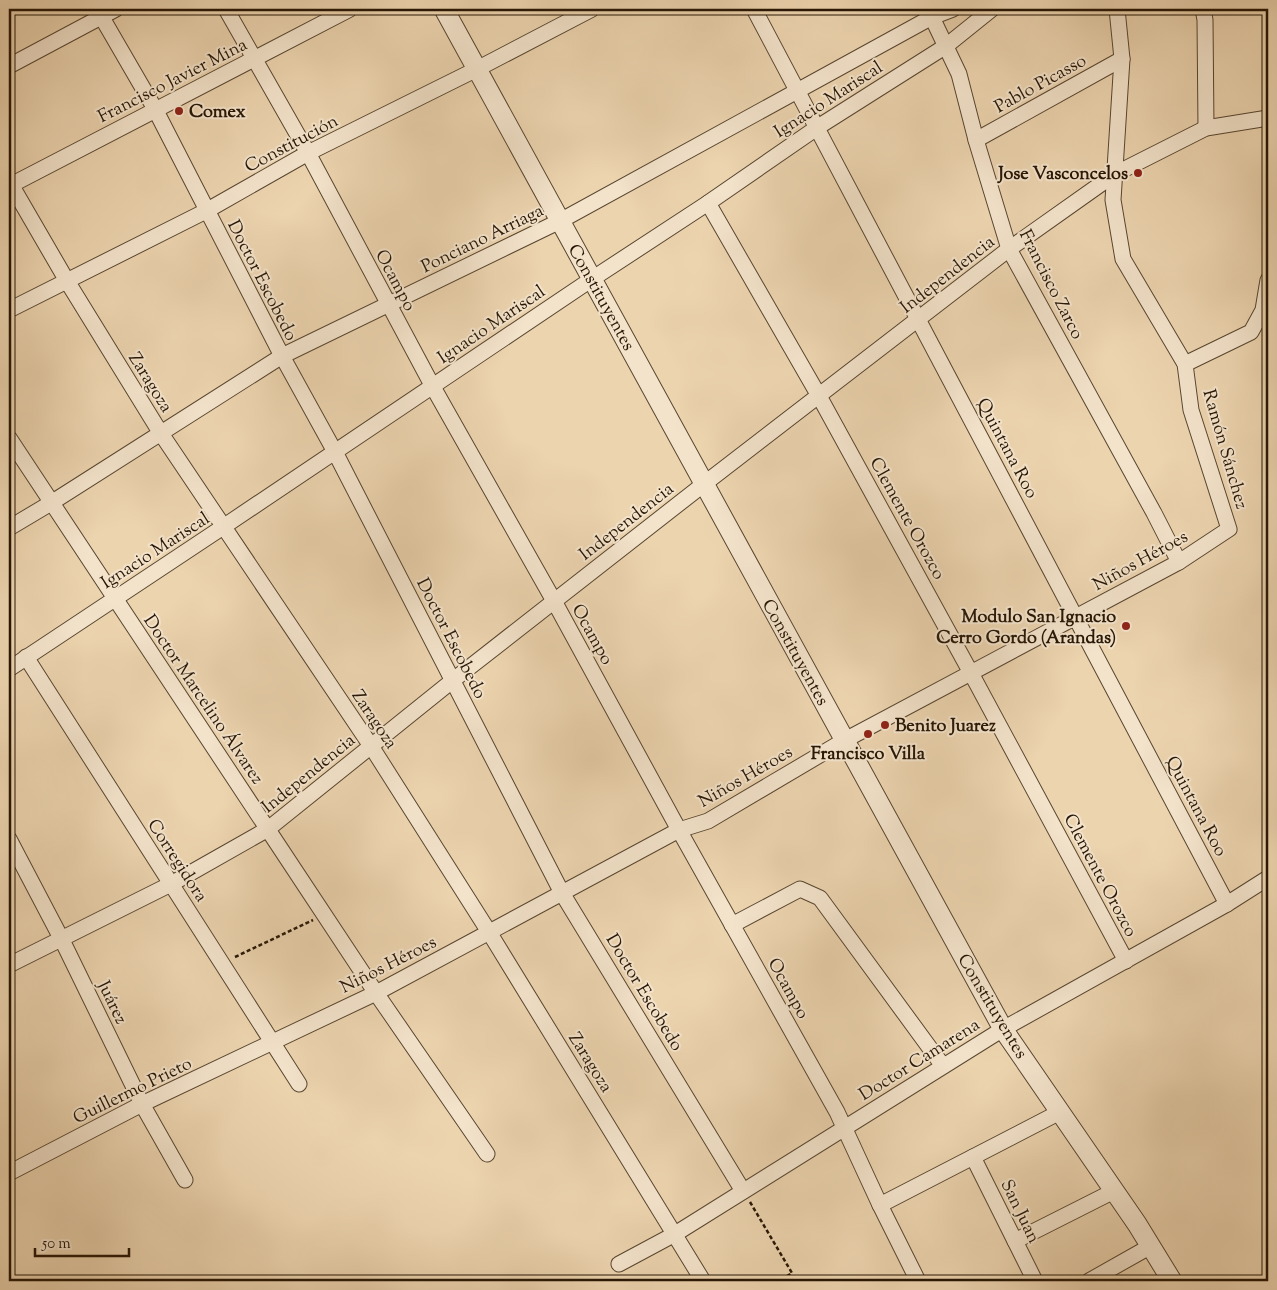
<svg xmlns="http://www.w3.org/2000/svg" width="1277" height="1290" font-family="'Sorts Mill Goudy',serif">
  <rect width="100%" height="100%" fill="#ecd4af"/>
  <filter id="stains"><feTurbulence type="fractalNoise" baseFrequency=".004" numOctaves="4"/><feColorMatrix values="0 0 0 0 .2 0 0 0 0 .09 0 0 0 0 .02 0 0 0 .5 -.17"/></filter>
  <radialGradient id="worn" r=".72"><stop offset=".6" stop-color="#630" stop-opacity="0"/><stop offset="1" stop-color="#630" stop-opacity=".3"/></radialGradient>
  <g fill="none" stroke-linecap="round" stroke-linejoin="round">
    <defs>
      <g id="minor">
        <path d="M97,9L155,109L282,356L335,452L562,893L743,1191"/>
        <path d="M226,9L308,153L433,387L554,601L679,830L837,1112L880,1205L918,1281"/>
        <path d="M754,9L1227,904"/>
        <path d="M928,9L959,74L976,140L1009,249L1154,513L1179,562"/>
        <path d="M1203,9L1205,20L1206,128"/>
        <path d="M9,66L116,9"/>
        <path d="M976,140L1122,59"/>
        <path d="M9,181L67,281L160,432L371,746L489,932L703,1281"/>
        <path d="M11,185L350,9"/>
        <path d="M708,203L819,396L971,673L1126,961"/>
        <path d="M9,310L206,211L308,153L477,69L592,9"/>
        <path d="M1185,364L1251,332L1263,310L1268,280"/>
        <path d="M9,438L376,993L487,1154"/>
        <path d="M9,528L51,503L282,356L560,221L932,17L953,9"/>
        <path d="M26,657L299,1084"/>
        <path d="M9,669L223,527L592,279L708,203L818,127L946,46L992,9"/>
        <path d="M9,839L62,940L142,1104L185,1180"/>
        <path d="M732,925L800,889L820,898L943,1066"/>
        <path d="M9,965L171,884L268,829L452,681L704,484L1009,249L1115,174L1206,128L1268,118"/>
        <path d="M973,1157L1035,1281"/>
        <path d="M9,1173L142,1104L376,993L679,830L708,821L845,740L1179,562L1229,529L1191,410L1185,364L1123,259L1113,200L1122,59L1117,9"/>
        <path d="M880,1205L1060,1112"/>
        <path d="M1015,1241L1114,1191"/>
        <path d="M619,1264L675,1234L1003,1029L1227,904L1268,878"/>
        <path d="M1089,1281L1151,1246"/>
      </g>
      <path id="tertiary" d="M444,9L1003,1029L1137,1224L1172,1281"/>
    </defs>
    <use href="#minor" stroke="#584630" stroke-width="17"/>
    <use href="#tertiary" stroke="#584630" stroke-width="21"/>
    <g stroke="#271605" stroke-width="2.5" stroke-dasharray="4 2.5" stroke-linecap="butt">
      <path d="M235,957L313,920"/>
      <path d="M750,1202L792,1273L779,1281"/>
    </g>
    <use href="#minor" stroke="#f3e3cb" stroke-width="15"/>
    <use href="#tertiary" stroke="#f3e3cb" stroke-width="19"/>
  </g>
  <g fill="#8f2418" stroke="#f3e3cb" stroke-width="2">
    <circle cx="179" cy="111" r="5"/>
    <circle cx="1138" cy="173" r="5"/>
    <circle cx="1126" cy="626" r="5"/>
    <circle cx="885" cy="725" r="5"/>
    <circle cx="868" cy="734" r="5"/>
  </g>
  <g text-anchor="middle" stroke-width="4" stroke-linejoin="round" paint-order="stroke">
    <g font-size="18" fill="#271605" stroke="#f3e3cb">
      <text transform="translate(172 80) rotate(-27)" y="6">Francisco Javier Mina</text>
      <text transform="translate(1040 83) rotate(-29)" y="6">Pablo Picasso</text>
      <text transform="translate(828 99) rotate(-33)" y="6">Ignacio Mariscal</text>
      <text transform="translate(291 143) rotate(-28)" y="6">Constitución</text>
      <text transform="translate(482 238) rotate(-26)" y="6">Ponciano Arriaga</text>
      <text transform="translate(947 274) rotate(-38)" y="6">Independencia</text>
      <text transform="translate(263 280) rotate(63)" y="6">Doctor Escobedo</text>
      <text transform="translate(396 280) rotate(62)" y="6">Ocampo</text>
      <text transform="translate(1052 284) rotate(63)" y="6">Francisco Zarco</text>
      <text transform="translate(602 297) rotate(61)" y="6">Constituyentes</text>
      <text transform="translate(491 324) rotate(-34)" y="6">Ignacio Mariscal</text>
      <text transform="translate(151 382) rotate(58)" y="6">Zaragoza</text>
      <text transform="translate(1008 448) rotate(62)" y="6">Quintana Roo</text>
      <text transform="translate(1226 449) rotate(74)" y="6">Ramón Sánchez</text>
      <text transform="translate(908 518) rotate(61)" y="6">Clemente Orozco</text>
      <text transform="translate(626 521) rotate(-38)" y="6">Independencia</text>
      <text transform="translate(155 550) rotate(-33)" y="6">Ignacio Mariscal</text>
      <text transform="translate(1140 560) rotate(-29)" y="6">Niños Héroes</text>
      <text transform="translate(593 634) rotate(61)" y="6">Ocampo</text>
      <text transform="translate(452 638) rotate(63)" y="6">Doctor Escobedo</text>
      <text transform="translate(796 652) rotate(61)" y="6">Constituyentes</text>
      <text transform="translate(204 699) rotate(56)" y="6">Doctor Marcelino Álvarez</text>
      <text transform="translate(375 719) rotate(56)" y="6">Zaragoza</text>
      <text transform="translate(308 773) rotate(-39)" y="6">Independencia</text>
      <text transform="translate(745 776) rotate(-30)" y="6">Niños Héroes</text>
      <text transform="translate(1197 806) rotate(62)" y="6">Quintana Roo</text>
      <text transform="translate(178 860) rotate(57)" y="6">Corregidora</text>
      <text transform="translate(1101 875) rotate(62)" y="6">Clemente Orozco</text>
      <text transform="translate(388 964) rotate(-27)" y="6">Niños Héroes</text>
      <text transform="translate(789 988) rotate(61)" y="6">Ocampo</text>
      <text transform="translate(645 992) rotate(59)" y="6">Doctor Escobedo</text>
      <text transform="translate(113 1002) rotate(64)" y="6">Juárez</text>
      <text transform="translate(993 1006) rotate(59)" y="6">Constituyentes</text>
      <text transform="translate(919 1059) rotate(-32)" y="6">Doctor Camarena</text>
      <text transform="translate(591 1062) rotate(58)" y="6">Zaragoza</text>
      <text transform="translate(132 1090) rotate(-26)" y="6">Guillermo Prieto</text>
      <text transform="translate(1021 1211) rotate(64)" y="6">San Juan</text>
    </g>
    <g font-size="18" font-weight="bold" fill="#271605" stroke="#f3e3cb" text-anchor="start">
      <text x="189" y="117">Comex</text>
      <text x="1128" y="179" text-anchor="end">Jose Vasconcelos</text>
      <text x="1116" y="622" text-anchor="end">Modulo San Ignacio<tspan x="1116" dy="21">Cerro Gordo (Arandas)</tspan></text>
      <text x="895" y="731">Benito Juarez</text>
      <text x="868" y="759" text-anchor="middle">Francisco Villa</text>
    </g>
  </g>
  <rect width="1277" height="1290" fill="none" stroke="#ecd4af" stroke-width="30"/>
  <rect x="10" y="10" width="1257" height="1270" fill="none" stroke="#271605" stroke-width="2.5"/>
  <rect x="15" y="15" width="1247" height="1260" fill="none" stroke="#271605"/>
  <path d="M35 1248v8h94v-8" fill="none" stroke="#271605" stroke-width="2.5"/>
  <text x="42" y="1248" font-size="15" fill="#271605" stroke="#f3e3cb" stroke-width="4" paint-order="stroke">50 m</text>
  <rect width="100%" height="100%" filter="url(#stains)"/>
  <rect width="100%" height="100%" fill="url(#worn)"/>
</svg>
